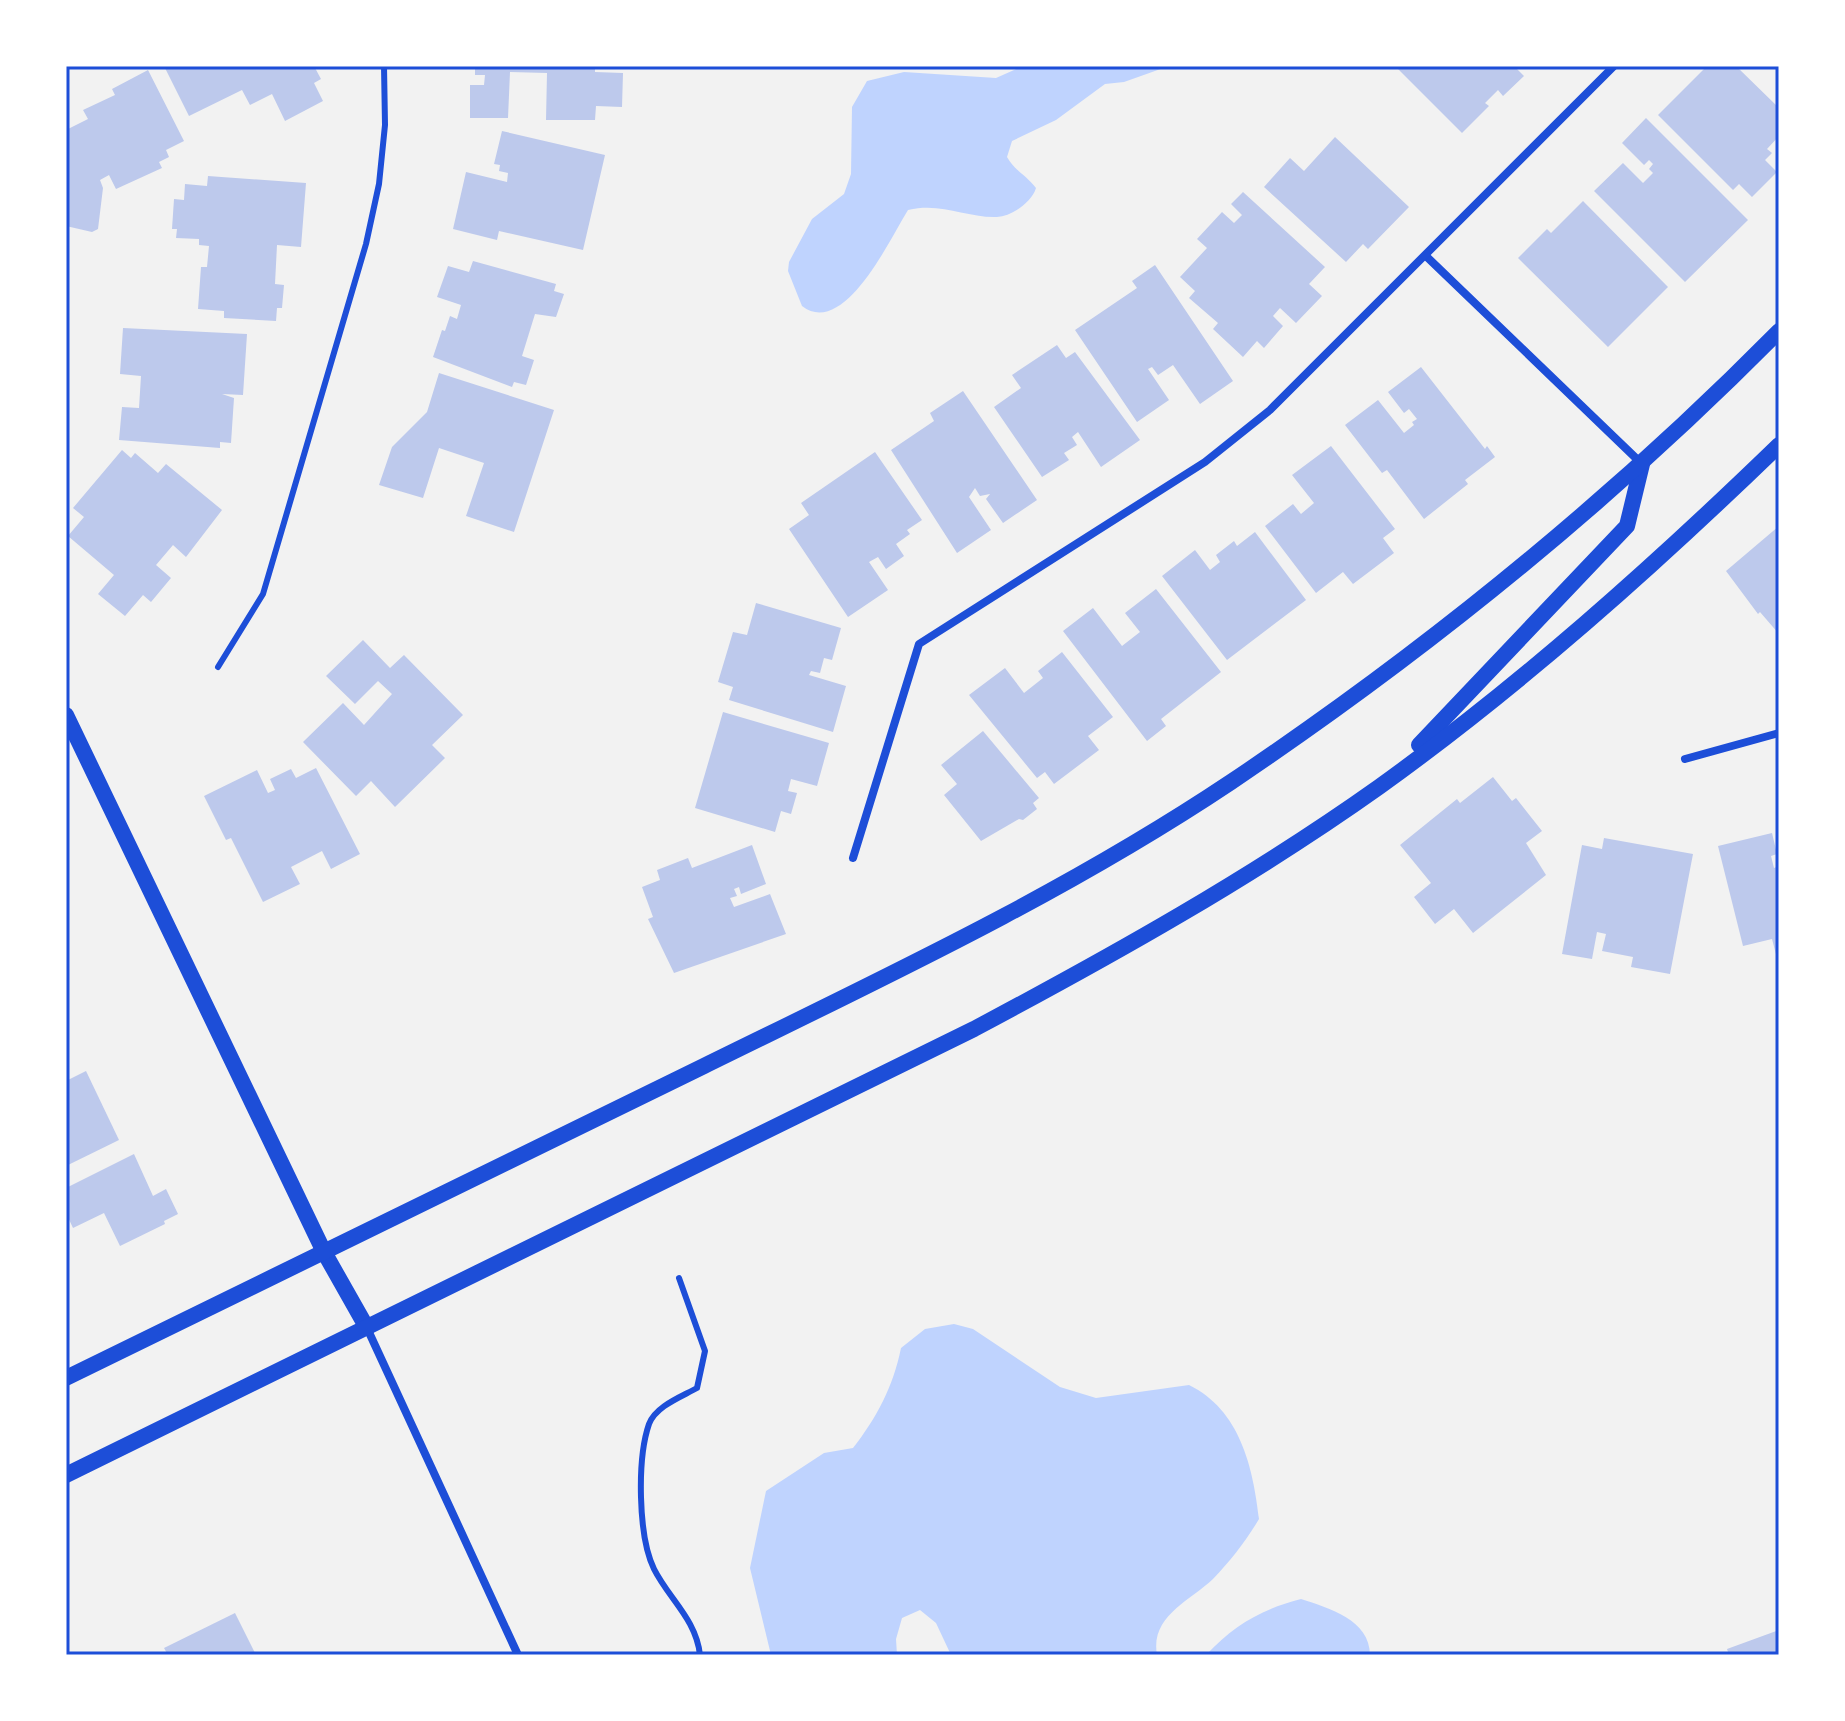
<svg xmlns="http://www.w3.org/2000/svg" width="1845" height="1721" font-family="Bitter,serif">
  <rect width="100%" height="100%" fill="#f2f2f2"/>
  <g fill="#bfd3fe">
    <path d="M1023,66H1169L1124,82L1105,84L1056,120L1012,141L1007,157C1014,170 1026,175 1036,188C1032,202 1012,216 997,217C966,218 942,202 908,210C891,237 844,339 802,306L788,271L789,262L812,219L844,194L851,174L852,107L867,81L904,72L996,78Z"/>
    <path d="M954,1324L973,1329L1060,1387L1096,1398L1189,1385C1240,1410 1253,1467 1259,1519C1246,1541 1231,1560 1213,1579C1190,1601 1150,1616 1157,1655H951L936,1623L920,1610L902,1618L896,1639L897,1655H771L750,1568L766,1491L824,1453L853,1448C877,1417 893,1387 901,1348L925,1329Z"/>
    <path d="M1301,1599C1329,1608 1370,1620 1370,1655H1206C1234,1625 1262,1609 1301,1599Z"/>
  </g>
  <g fill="#bdc9ec">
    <path d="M164,66H314L321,79L314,83L323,101L285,121L272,94L250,105L242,90L189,116Z"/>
    <path d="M475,66H595V72L623,73L622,107L596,106L595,120H546L547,73L510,72L508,118H470V85H484L485,75H475Z"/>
    <path d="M1395,66H1514L1524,76L1503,96L1498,90L1485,103L1489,106L1462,133Z"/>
    <path d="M1707,66H1736L1779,108V136L1767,149L1772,153L1765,160L1777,172L1752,197L1739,184L1733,190L1658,115Z"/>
    <path d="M148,70L184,141L166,150L169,157L159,162L162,168L116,189L109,175L100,180L103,188L98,229L92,232L66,226V130L88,119L83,110L115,95L112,89Z"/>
    <path d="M1646,118L1748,220L1685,282L1594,191L1623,163L1643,183L1653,173L1649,169L1653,164L1649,160L1644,165L1622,143Z"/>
    <path d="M502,131L605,155L583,250L499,231L497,240L453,229L466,172L507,182L508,173L499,171L500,165L494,164Z"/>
    <path d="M1335,137L1409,207L1368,249L1363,244L1346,262L1264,187L1290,158L1304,171Z"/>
    <path d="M208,176L306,183L301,247L277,245L275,284L284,285L282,308H277L276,321L224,318V311L198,309L201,267H207L209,246L199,245V239L176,238L177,229H172L174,199L184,200L185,184L207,186Z"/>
    <path d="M1243,192L1325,267L1309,284L1322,296L1296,323L1280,308L1273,316L1283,326L1264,348L1257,341L1243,357L1213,329L1218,323L1189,298L1195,291L1180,277L1207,248L1197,239L1222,212L1234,223L1242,215L1231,204Z"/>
    <path d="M1583,201L1668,287L1608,347L1518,258L1547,229L1551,233Z"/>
    <path d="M473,261L556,284L554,291L564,294L556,317L535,314L522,356L534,360L526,385L514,382L512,387L433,357L442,330L445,331L450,316L457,319L461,305L437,297L448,266L469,272Z"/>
    <path d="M1155,265L1233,381L1200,404L1173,365L1158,375L1152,367L1148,369L1169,400L1137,422L1075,330L1137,288L1132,281Z"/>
    <path d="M123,328L247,334L243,395L222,394L234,398L231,443L220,442V448L119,440L122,407L139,408L141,376L120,374Z"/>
    <path d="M1057,345L1066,358L1075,352L1140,440L1101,467L1078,432L1072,437L1077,445L1064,453L1069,460L1042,477L994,407L1021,388L1012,375Z"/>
    <path d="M1421,367L1485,449L1487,446L1495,457L1465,480L1468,484L1424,519L1387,470L1382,473L1345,425L1378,400L1404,433L1414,425L1412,422L1417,419L1409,409L1404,413L1388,392Z"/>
    <path d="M439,373L554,410L514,532L466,516L484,463L439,448L423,498L379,485L392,447L427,412Z"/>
    <path d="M963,391L1037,500L1003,523L986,499L990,494L980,496L975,488L969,497L991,530L957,553L891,450L934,421L930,413Z"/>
    <path d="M1331,446L1395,529L1383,538L1394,553L1353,584L1343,572L1316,593L1265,526L1293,504L1301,514L1314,503L1292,475Z"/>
    <path d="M122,450L131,458L135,453L158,473L166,464L222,510L186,557L173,545L156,565L171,578L151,602L143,595L125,616L98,594L114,575L68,536L84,517L73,508Z"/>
    <path d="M875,452L922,520L907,530L910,534L896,544L904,556L886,569L878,557L869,562L888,590L848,617L789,529L809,515L801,503Z"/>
    <path d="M1779,526V634L1760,612L1758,614L1726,571Z"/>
    <path d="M1255,532L1306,600L1227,660L1162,576L1195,550L1210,570L1220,562L1216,555L1234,541L1237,546Z"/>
    <path d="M1156,589L1221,672L1161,719L1166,726L1147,741L1063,631L1093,608L1122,646L1140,632L1125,613Z"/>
    <path d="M756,603L841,628L832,660L824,658L820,673L811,671L809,675L846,686L833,732L729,700L733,687L718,682L733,632L747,635Z"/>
    <path d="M363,640L390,668L404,655L463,715L432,745L445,758L395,807L371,781L356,796L303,742L343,703L364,725L392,694L378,681L355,704L326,676Z"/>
    <path d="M1062,652L1113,717L1088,736L1099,750L1054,784L1045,772L1037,778L969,695L1005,668L1024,693L1043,678L1038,671Z"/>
    <path d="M723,712L829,743L817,786L791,779L788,791L797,793L791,814L781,811L775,832L695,808Z"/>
    <path d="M983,731L1039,798L1033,803L1037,809L1023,820L1019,819L981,841L944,795L957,784L941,765Z"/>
    <path d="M316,768L360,854L331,869L322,851L291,867L300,884L263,902L231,838L226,840L204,796L257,770L268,793L275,790L270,779L291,769L296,778Z"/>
    <path d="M1493,777L1512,801L1516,798L1542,831L1526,843L1546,875L1473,933L1454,909L1435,924L1414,897L1431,883L1400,845L1457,799L1460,803Z"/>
    <path d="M1772,833L1777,854L1771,856L1774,868L1779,866L1778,962L1772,939L1743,946L1718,846Z"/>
    <path d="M1604,838L1693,854L1670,974L1631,967L1633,957L1602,951L1606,934L1597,932L1592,959L1562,954L1582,845L1602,849Z"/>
    <path d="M752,845L766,884L741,894L739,887L734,889L737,896L730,898L734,907L770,894L786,934L674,973L648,919L653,917L642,887L660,880L657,870L688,858L692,868Z"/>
    <path d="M86,1071L119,1140L66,1166V1081Z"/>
    <path d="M134,1154L153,1196L166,1189L178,1214L164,1221L165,1224L120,1246L104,1213L73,1228L66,1213V1188Z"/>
    <path d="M235,1613L256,1655H168L164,1648Z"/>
    <path d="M1779,1630V1655H1729L1727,1649Z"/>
  </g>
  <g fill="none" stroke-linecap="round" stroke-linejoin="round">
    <g stroke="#1d4ed8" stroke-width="6">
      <path d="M218,667L263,594L366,244L379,184L385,125L384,66"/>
      <path d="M679,1278L705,1351L697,1388C681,1397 656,1406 649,1424C637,1459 638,1536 654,1569C669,1599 696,1619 700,1655"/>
    </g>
    <g stroke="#1d4ed8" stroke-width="8">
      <path d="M1426,256L1641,463"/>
      <path d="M1685,759L1779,733"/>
      <path d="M853,858L919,644L1205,462L1270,410L1614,66"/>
      <path d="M367,1328L518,1655"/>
    </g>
    <g stroke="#1d4ed8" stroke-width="16">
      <path d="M66,715L324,1252L367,1328"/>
      <path d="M1419,745L1627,526L1642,464"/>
      <path d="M66,1378C279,1274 492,1170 704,1066C883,978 1065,893 1231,782C1429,649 1612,500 1779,331"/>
      <path d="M66,1475L974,1029C1113,955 1251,878 1379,787C1521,685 1653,567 1779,445"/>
    </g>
  </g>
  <rect width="1845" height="1721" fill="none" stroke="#ffffff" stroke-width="136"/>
  <rect x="68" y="68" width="1709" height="1585" fill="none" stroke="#1d4ed8" stroke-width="3"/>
</svg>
